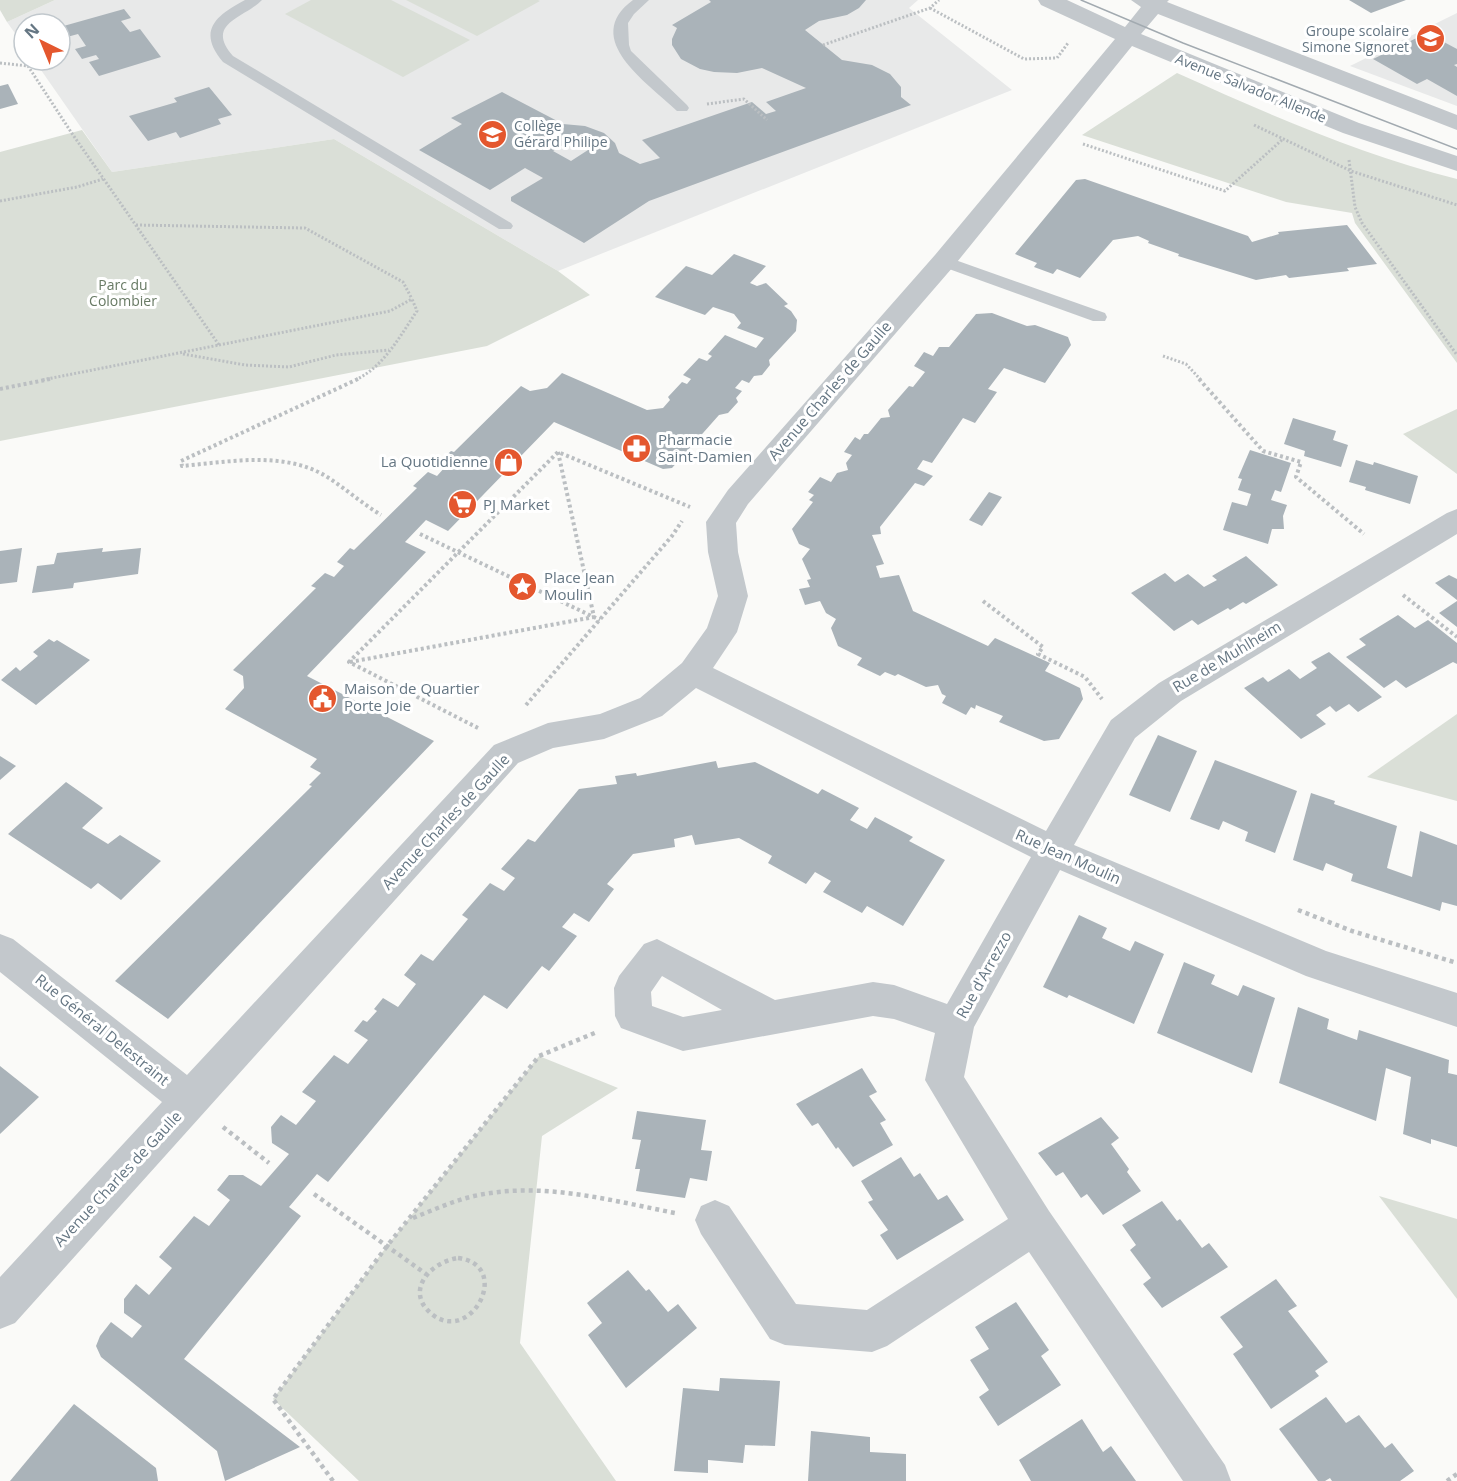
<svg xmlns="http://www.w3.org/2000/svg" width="1457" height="1481" font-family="'Open Sans',sans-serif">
  <rect width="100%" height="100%" fill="#fafaf8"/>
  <g fill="#e8e9e9">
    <path d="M55,0H918L909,8L1012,90L558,271L334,139L112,172L34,60H60V24H24V46L7,22Z"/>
    <path d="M1457,13V106L1350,66Z"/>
  </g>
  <g fill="#dadfd7">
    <path d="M0,0H55L7,22L0,10Z"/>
    <path d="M311,0H391L470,40L403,77L285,14Z"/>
    <path d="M406,0H538L540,1L477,36Z"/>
    <path d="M1177,73C1268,114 1361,155 1457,179V363L1355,223L1352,213L1286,202L1082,135Z"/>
    <path d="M82,130L112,172L334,139L558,271L590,295L487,346L0,441V152Z"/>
    <path d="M1457,409V474L1403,434Z"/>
    <path d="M1457,714V801L1367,777Z"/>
    <path d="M539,1056L618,1088L542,1136L520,1343L616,1481H359L273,1399L387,1246Z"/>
    <path d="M1379,1196L1457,1219V1299Z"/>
  </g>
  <g fill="#aab3b9" fill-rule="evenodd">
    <path d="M709,0H866L859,8L847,15L819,21L805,30L842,60L872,65L890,74L901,87V97L911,105L649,201L584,243L511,201V197L543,178L525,168L490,190L419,150L462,124L451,118L502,92L563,124L585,126L604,133L615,143L619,153L640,164L660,158L642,140L752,102L766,114L776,111L766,102L806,88L762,68L737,73L714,72L700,69L681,59L672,45V39L677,28L672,25L711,2ZM570,141L588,150L571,161L553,151Z"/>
    <path d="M1349,0H1406L1371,13Z"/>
    <path d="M124,9L131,18L121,21L130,32L140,29L161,57L99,76L89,62L99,59L96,55L82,59L75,49L86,46L78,34L67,37L60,27Z"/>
    <path d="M1427,33L1457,49V64L1454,65L1457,67V96L1427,79L1417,84L1373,59Z"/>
    <path d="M8,84L18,104L0,109V86Z"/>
    <path d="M209,87L232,115L218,119L221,124L180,138L176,132L148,141L129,116L177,102L174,98Z"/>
    <path d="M1085,179L1248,236L1252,242L1279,234L1278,232L1347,225L1377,264L1347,268L1349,271L1289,278L1286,275L1256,280L1178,256L1179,254L1148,243L1149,241L1138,236L1113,240L1080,278L1057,269L1053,274L1034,267L1037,263L1015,254L1076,180Z"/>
    <path d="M734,254L766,266L750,283L757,286L766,283L788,304L784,306L791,311L797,320L796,331L769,360L770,365L762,375L754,376L749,383L742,380L735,388L742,391L736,398L738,402L728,413L719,415L672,468L663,469L554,422L448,531L426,520L405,542L426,552L307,676L434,741L168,1019L115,981L312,786L309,785L321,773L310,767L317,759L225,709L244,688L243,676L233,670L316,588L311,586L325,573L334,577L344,566L337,562L350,548L354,550L417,488L413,486L428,472L437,476L445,467L438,463L451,451L454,452L521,386L530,391L547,388L562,373L647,410L663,408L670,400L668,397L682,382L687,384L691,379L683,375L699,358L707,361L712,356L708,354L725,335L756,348L764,338L737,328L741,323L734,314L713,307L705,315L655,297L686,266L712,275Z"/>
    <path d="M992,313L1027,326L1035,325L1068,337L1071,345L1045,383L1004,368L988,389L997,392L975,423L963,418L932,463L923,460L917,469L933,476L924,486L915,483L880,527L881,534L872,535L884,564L876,566L880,578L899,575L913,611L988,646L995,638L1050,663L1045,671L1080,688L1083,699L1059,739L1044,741L999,722L1003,716L976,705L975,709L971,707L966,715L942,703L946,696L942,694L938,685L926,687L898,674L895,676L885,672L880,676L857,665L862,658L838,646L831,628L836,619L826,613L820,601L805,605L799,589L810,587L807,580L811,579L802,559L810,549L799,544L792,529L813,502L809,500L814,495L808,492L820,477L831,482L837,473L848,470L846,463L852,455L844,452L855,437L860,440L864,434H868L881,418L890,417L888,410L909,386L913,387L925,372L914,366L924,352L933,356L939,347H949L976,314Z"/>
    <path d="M1293,418L1336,431L1333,440L1348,445L1341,467L1304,456L1305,451L1284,444Z"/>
    <path d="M1250,450L1291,463L1281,492L1275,490L1271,500L1287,505L1283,516L1284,529H1272L1268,544L1223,530L1232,502L1247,506L1251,494L1238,490L1242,479L1238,478Z"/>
    <path d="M1356,460L1373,465L1374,462L1418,476L1410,504L1365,490L1366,487L1349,482Z"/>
    <path d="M989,492L1002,497L982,526L969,520Z"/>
    <path d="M22,548L17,582L0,584V551Z"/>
    <path d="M103,548L102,552L141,548L138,574L74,583L73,588L32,593L37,566L54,564L57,553Z"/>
    <path d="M1246,556L1278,585L1246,604L1243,602L1230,610L1228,608L1198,625L1192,620L1174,631L1131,593L1165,573L1175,582L1188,574L1204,587L1217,580L1212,576Z"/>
    <path d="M1449,575L1457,579V600L1435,583Z"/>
    <path d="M1457,601V627L1439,613Z"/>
    <path d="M1398,615L1415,628L1428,620L1457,643V664L1453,662L1406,688L1396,680L1384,688L1346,657L1366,645L1359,639Z"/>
    <path d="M49,639L54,642L57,640L90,660L36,705L1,680L16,667L20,671L38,656L33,652Z"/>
    <path d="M1329,652L1382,697L1358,712L1349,704L1336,712L1330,706L1316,715L1326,724L1301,739L1244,688L1263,677L1268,682L1289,669L1300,679L1317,668L1311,662Z"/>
    <path d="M1158,735L1197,751L1170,812L1129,795Z"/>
    <path d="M0,756L16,766L0,780Z"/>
    <path d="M1215,760L1297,791L1275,853L1245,841L1248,832L1223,821L1219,830L1190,819Z"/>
    <path d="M716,761L718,768L755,762L818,794L822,789L859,808L850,820L867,829L875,817L913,837L909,841L945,860L903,926L867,906L862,913L823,892L831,881L815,872L806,884L768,863L772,856L739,838L695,845L692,835L674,839L675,847L633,854L607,884L614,889L589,922L574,913L562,927L577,936L549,971L542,966L507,1009L484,995L328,1182L317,1174L289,1207L301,1216L184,1359L300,1447L225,1481L217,1451L101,1357L96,1346L100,1336L111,1322L132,1338L142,1326L124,1313V1299L136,1284L149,1295L172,1268L159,1257L194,1216L209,1226L230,1200L217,1190L229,1175H243L261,1186L289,1154L272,1143L271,1127L281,1115L296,1125L316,1101L302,1092L334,1055L348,1064L368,1040L354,1031L363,1020L367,1022L377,1011L374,1009L383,998L398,1007L416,984L404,975L421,954L433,961L468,919L462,915L490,883L504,891L515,878L501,869L528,839L535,842L579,789L617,784L615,776L636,773L637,776Z"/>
    <path d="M66,782L103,808L82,828L108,844L120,835L161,861L121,900L98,883L91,889L8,834Z"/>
    <path d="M1311,793L1335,801L1334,804L1397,826L1387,868L1412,877L1420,831L1457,845V906L1442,902L1440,911L1351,881L1353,874L1326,863L1323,871L1293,860Z"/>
    <path d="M1079,915L1107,928L1102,938L1130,951L1135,941L1164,954L1134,1024L1069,995L1067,998L1043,987Z"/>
    <path d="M1184,962L1215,975L1211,984L1238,996L1243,985L1275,998L1252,1073L1157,1033Z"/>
    <path d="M1298,1007L1329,1019L1327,1029L1357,1040L1359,1030L1449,1060L1448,1073L1457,1075V1147L1431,1139V1144L1403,1134L1411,1077L1386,1068L1376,1121L1279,1083Z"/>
    <path d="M0,1066L39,1097L0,1134Z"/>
    <path d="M862,1068L877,1092L869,1096L886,1120L880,1123L893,1145L853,1167L838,1147L836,1149L818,1123L812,1126L796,1104Z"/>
    <path d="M637,1111L706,1120L701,1150L712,1151L707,1181L690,1178L685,1198L636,1191L640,1169H635L641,1140L632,1139Z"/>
    <path d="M1101,1117L1119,1138L1111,1144L1129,1169L1127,1172L1141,1191L1103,1215L1087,1194L1081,1198L1063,1172L1056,1176L1038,1153Z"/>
    <path d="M901,1157L914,1177L920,1173L938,1200L947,1195L964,1220L897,1260L880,1235L888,1230L868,1202L873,1200L861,1181Z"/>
    <path d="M1162,1201L1177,1221L1180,1219L1202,1248L1209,1243L1228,1267L1162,1308L1143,1284L1151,1278L1130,1250L1136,1245L1122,1225Z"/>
    <path d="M628,1270L646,1291L649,1289L668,1312L678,1304L697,1328L626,1388L588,1335L602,1323L587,1303Z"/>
    <path d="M1276,1279L1297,1306L1288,1311L1328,1362L1315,1371L1319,1376L1271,1409L1233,1354L1243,1347L1220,1317Z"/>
    <path d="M1016,1302L1049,1350L1041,1356L1061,1385L998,1426L979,1397L989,1390L970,1360L989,1349L975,1327Z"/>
    <path d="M720,1378L780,1381L775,1446L745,1445L743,1463L708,1460V1473L674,1471L683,1388L719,1391Z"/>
    <path d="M1326,1397L1346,1423L1359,1415L1385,1448L1392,1443L1414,1471L1400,1481H1332L1330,1478L1325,1481H1318L1279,1429Z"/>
    <path d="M74,1404L156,1468L158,1481H10Z"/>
    <path d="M1082,1419L1103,1452L1111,1446L1136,1481H1031L1019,1460Z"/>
    <path d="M811,1431L870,1437V1452L906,1454V1481H808Z"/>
  </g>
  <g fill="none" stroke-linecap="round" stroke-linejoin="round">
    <g stroke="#bbbfc2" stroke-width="3" stroke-dasharray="2 2" stroke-linecap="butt">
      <path d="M930,8L1024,59L1057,58L1068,43"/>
      <path d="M823,45L930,8L939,0"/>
      <path d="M0,63L28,66L71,132L219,345L42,380"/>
      <path d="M707,104L744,99L767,120"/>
      <path d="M1254,125L1351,171L1457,205"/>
      <path d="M1083,144L1225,191L1283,139"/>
      <path d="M1349,160L1355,207L1362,223L1457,355"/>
      <path d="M0,201L77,187L103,179"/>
      <path d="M136,225L305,228L403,282L412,299"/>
      <path d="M219,345L390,311L412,299L417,311C400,336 383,368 355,380"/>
      <path d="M183,354L245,365L289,367L336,355L389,350"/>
      <path d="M1163,356L1186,364L1201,380"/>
    </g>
    <g stroke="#bbbfc2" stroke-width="4" stroke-dasharray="3 3" stroke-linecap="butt">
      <path d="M358,379L181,461L182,466C227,462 282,451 324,475C344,487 361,503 381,515"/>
      <path d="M1199,379L1263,451L1301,462L1296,477L1364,534"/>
      <path d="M0,389L50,379"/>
      <path d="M420,534L600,620"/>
      <path d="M1403,595L1457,637"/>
      <path d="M983,601L1043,647L1038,654L1085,677L1102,699"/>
      <path d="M350,662L594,617L558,452"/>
      <path d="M526,705L672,536L682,521"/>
      <path d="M478,728L349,662L558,452L690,507"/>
    </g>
    <g stroke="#bbbfc2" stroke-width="4.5" stroke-dasharray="4 4" stroke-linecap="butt">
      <path d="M1298,910L1352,931L1457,963"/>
      <path d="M223,1127L269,1163"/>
      <path d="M314,1194L426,1274"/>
      <path d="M413,1218C433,1210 453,1201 474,1196C541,1181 609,1200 675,1213"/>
      <path d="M458,1258C513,1265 472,1344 433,1315C403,1292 430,1262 458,1258Z"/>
      <path d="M333,1481L273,1399L387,1246L539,1056L597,1032"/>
      <path d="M1447,1481L1457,1474"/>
    </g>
    <g fill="#c3c8cc" fill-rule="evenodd">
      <path d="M245,0H262C245,18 204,23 233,56L511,223L513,226L511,229H499L223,62C197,31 215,16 245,0Z"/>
      <path d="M633,0H649L634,14L628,23L629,45L631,51L687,105L689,108L687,111H677C648,83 580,39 633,0Z"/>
      <path d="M944,256L1105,313L1107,317L1105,321H1093L938,265L936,261Z"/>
    </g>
    <path fill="#c3c8cc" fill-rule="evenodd" d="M1038,0H1067L1125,27L1141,7L1131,0H1169L1167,2L1457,115V130L1158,14L1141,34L1359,123L1457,156V171L1343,133L1132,46L953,267L748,504L736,523L738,552L748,596L737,632L713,668L1046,831L1111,720L1159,683L1447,513L1457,509V534L1181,701L1135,738L1074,845L1326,951L1457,993V1027L1306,976L1060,870L974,1027L964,1077L1049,1211L1225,1465L1231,1481H1183L1029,1252L887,1346L872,1352L785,1345L770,1339L701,1234L695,1220L701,1206L715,1200L729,1206L796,1304L867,1310L1008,1219L925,1080L935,1033L894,1019L873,1016L683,1051L621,1028L615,1016L614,988L619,976L644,944L657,939L775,1000L873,982L894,985L947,1004L1031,857L696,688L662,716L604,739L553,748L518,763L15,1323L0,1329V1277L162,1102L0,972V934L13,939L187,1075L494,745L548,723L600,714L640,698L682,663L707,628L718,596L708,552L706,522L728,490L935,255L1115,39L1041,5ZM662,976L722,1010L683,1017L652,1006L651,992Z"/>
    <path stroke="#a2aab0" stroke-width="1.5" d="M1081,0L1183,43L1457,149"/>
  </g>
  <defs>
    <symbol id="school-disc" viewBox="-11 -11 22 22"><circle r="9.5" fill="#e4572e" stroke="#fff"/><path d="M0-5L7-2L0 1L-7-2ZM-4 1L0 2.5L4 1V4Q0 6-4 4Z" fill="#fff"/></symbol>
    <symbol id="pharmacy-disc" viewBox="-11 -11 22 22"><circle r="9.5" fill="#e4572e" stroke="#fff"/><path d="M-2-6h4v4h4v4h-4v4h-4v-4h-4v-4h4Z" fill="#fff"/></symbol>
    <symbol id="shop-disc" viewBox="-11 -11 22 22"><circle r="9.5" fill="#e4572e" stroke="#fff"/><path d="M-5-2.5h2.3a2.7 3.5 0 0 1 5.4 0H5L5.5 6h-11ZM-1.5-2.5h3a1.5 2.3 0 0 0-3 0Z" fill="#fff"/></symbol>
    <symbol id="supermarket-disc" viewBox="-11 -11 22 22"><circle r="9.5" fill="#e4572e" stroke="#fff"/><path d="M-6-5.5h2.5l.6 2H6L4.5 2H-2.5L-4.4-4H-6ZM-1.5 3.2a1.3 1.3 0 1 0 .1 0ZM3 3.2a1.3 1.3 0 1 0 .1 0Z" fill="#fff"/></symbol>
    <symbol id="sight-disc" viewBox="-11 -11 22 22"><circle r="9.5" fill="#e4572e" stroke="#fff"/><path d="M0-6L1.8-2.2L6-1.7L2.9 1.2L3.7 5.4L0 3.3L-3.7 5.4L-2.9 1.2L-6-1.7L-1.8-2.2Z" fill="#fff"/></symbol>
    <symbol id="civic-disc" viewBox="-11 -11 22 22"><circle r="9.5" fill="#e4572e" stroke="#fff"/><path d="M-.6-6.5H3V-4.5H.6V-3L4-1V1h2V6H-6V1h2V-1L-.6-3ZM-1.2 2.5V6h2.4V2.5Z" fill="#fff"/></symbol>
  </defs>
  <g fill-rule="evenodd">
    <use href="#school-disc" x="1414" y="22" width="33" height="33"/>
    <use href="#school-disc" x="476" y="118" width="33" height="33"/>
    <use href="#pharmacy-disc" x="620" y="432" width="33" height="33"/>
    <use href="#shop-disc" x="492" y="446" width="33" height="33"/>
    <use href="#supermarket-disc" x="446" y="488" width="33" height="33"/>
    <use href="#sight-disc" x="506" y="570" width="33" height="33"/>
    <use href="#civic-disc" x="306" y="682" width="33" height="33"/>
  </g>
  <g text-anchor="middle" stroke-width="6" stroke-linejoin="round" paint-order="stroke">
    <g font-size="14" fill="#657683" stroke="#fff" text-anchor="end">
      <text x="1409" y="36">Groupe scolaire<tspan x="1409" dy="16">Simone Signoret</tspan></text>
      <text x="514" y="131" text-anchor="start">Collège<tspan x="514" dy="16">Gérard Philipe</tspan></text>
    </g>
    <g font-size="14" fill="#657683" stroke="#fff">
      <text transform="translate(1251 88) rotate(22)" y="5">Avenue Salvador Allende</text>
    </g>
    <g font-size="14" fill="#687a64" stroke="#fff">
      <text x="123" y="290">Parc du<tspan x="123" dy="16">Colombier</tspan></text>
    </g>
    <g font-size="15" fill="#657683" stroke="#fff">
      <text transform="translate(830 391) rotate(-49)" y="5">Avenue Charles de Gaulle</text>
      <text transform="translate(1227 657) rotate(-31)" y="5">Rue de Muhlheim</text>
      <text transform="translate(446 822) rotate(-47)" y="5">Avenue Charles de Gaulle</text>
      <text transform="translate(1068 857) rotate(24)" y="5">Rue Jean Moulin</text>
      <text transform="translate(984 975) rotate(-61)" y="5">Rue d'Arrezzo</text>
      <text transform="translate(102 1030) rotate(39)" y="5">Rue Général Delestraint</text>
      <text transform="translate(118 1179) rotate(-47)" y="5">Avenue Charles de Gaulle</text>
    </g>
    <g font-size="15" fill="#657683" stroke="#fff" text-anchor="start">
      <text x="658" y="445">Pharmacie<tspan x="658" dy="17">Saint-Damien</tspan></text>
      <text x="488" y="467" text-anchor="end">La Quotidienne</text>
      <text x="483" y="510">PJ Market</text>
      <text x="544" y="583">Place Jean<tspan x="544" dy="17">Moulin</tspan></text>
      <text x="344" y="694">Maison de Quartier<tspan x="344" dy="17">Porte Joie</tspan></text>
    </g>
  </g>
  <g transform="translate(42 42) rotate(317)"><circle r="28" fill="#ffffff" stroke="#c1c8cd" stroke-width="1.5"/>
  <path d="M0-4.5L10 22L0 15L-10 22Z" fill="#e4572e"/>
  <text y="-9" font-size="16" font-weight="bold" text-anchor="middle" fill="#657683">N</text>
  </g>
</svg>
